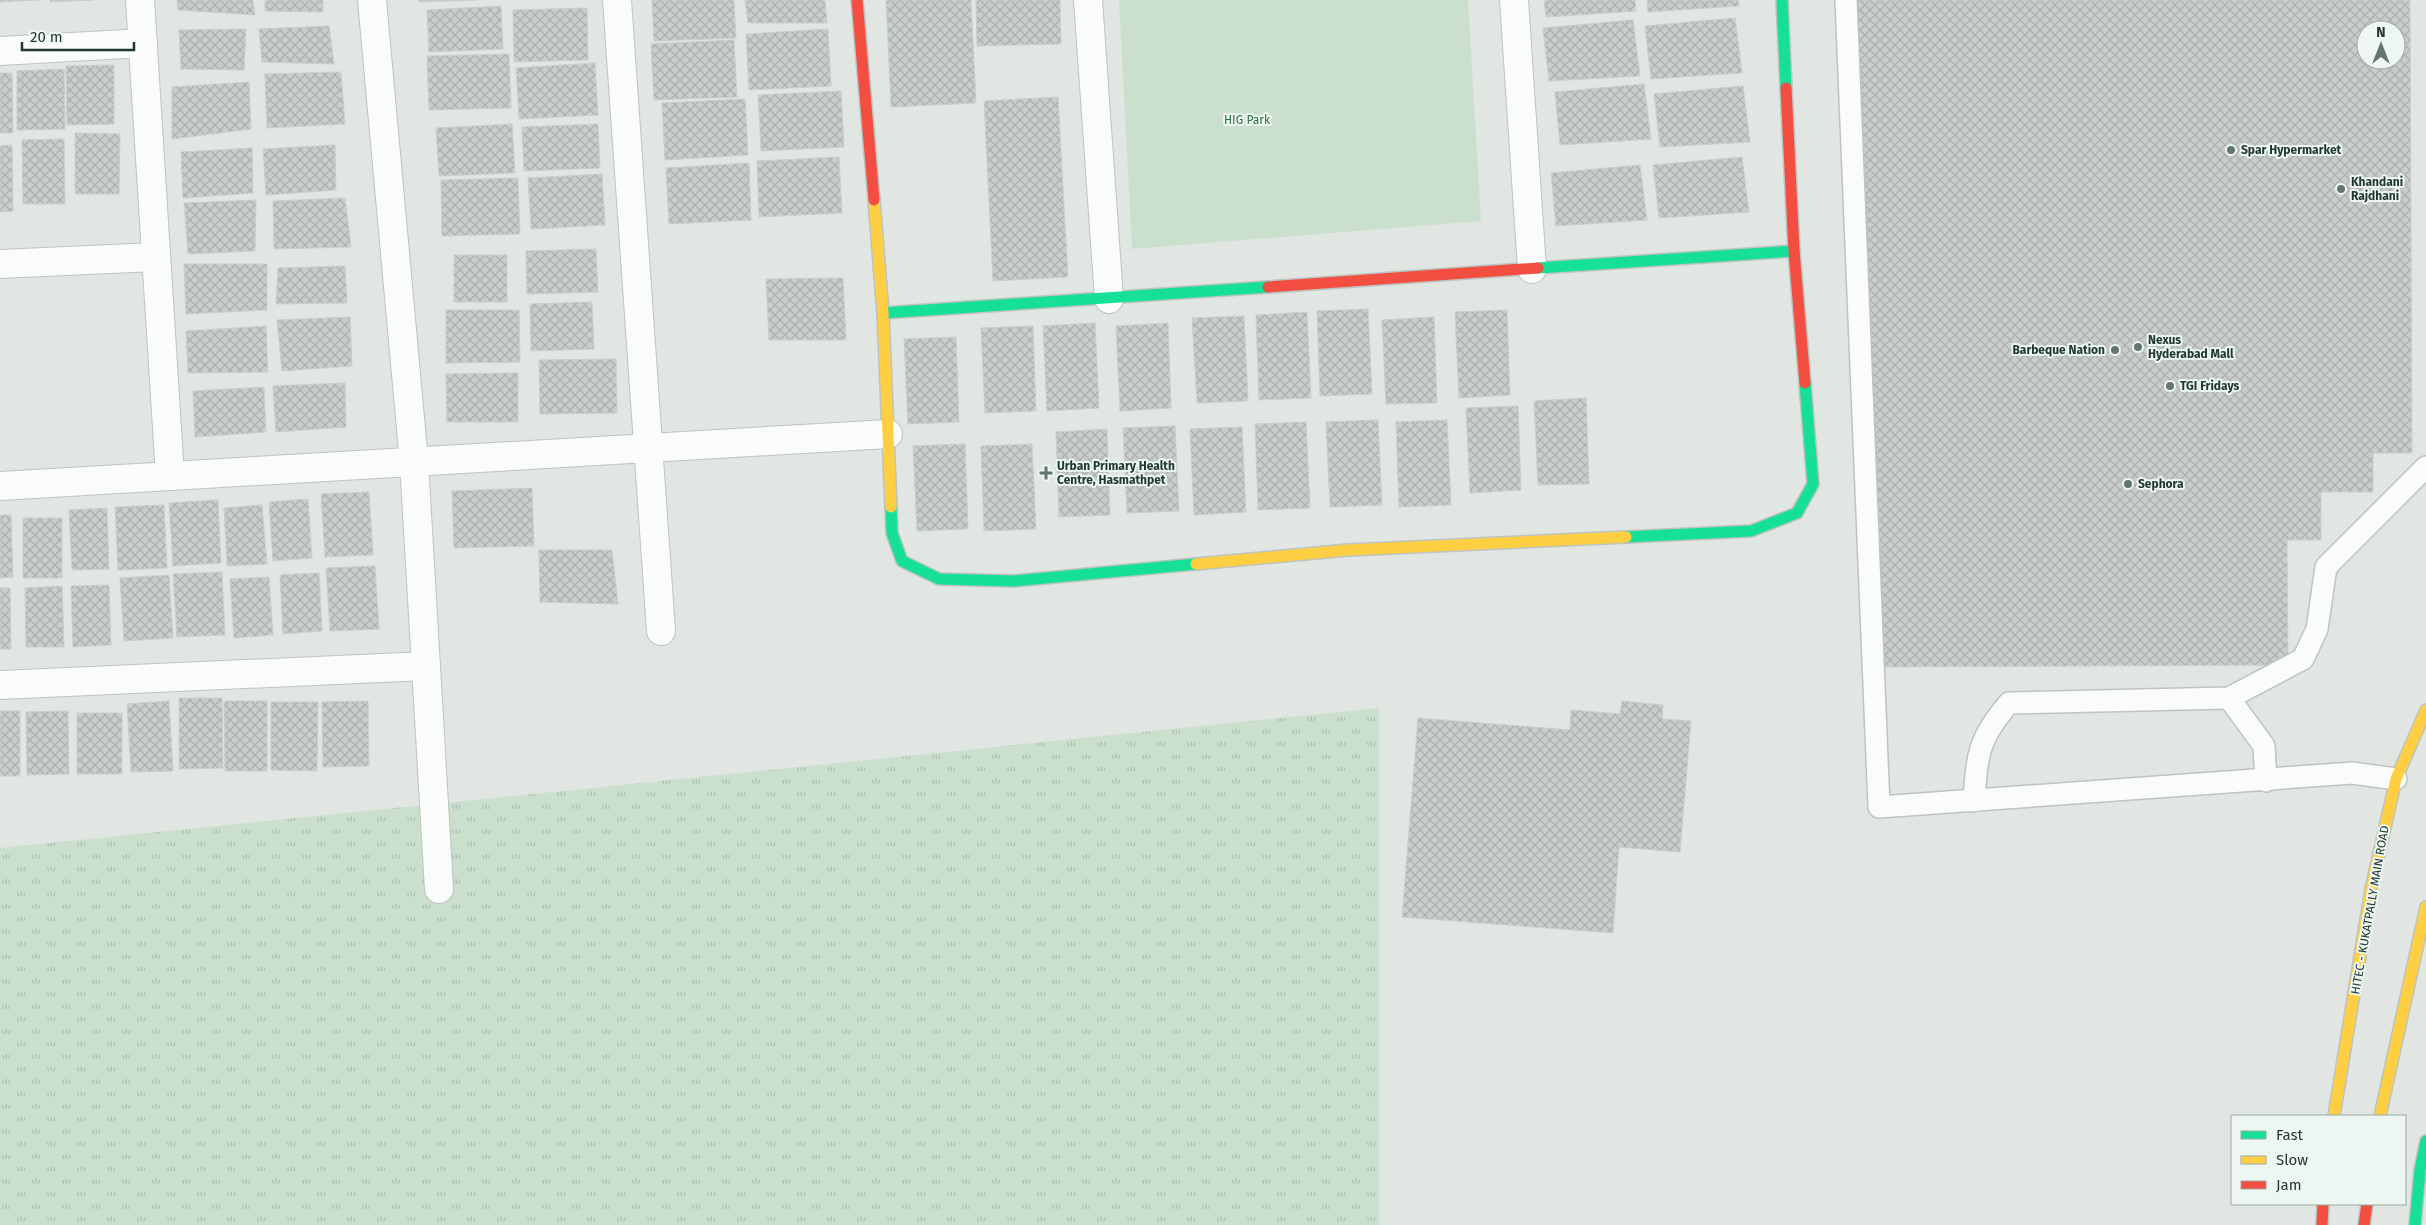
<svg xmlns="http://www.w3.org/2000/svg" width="2426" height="1225" font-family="'Fira Sans',sans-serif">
  <defs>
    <pattern id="grass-tufts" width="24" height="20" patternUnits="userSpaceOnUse" patternTransform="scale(1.25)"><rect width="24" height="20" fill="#cadfce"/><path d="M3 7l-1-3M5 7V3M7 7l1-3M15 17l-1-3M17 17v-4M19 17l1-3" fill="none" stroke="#adc0b1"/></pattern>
    <pattern id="building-cross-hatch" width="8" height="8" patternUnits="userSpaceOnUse" patternTransform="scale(1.25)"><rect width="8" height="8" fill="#c8cdcb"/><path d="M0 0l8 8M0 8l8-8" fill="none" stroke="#acb1af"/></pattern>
  </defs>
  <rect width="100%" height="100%" fill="#e1e6e3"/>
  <path fill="url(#grass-tufts)" d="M1379,708V1225H0V848Z"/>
  <path fill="#cadfce" d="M1119,0H1468L1481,221L1132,249Z"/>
  <g fill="url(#building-cross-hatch)" stroke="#cacfcc" fill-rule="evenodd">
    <path d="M0,0H39L0,2Z"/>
    <path d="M50,0H94L50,2Z"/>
    <path d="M177,0H253L255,15L178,10Z"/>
    <path d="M265,0H323V12L265,11Z"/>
    <path d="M419,0H477L419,2Z"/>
    <path d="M652,0H734L736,38L654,41Z"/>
    <path d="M745,0H825L827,23H748Z"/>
    <path d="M886,0H971L976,103L891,107Z"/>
    <path d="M976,0H1060L1061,44L977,46Z"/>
    <path d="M1544,0H1635L1636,11L1546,17Z"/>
    <path d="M1647,0H1738L1739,6L1648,12Z"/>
    <path d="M1856,0H2410L2412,453H2373V492H2321V540H2287L2288,665L1873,667ZM2366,30H2396V60H2366Z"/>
    <path d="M501,6L503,49L429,52L427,10Z"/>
    <path d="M587,8L588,60L514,62L513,10Z"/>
    <path d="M1735,18L1742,73L1651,79L1645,26Z"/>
    <path d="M1633,20L1640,76L1549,81L1543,28Z"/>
    <path d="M329,26L334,64L262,62L259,29Z"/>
    <path d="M246,29L244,70L181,69L179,30Z"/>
    <path d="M828,29L831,86L749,90L746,34Z"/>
    <path d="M734,40L737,97L654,100L651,44Z"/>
    <path d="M509,54L511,108L429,110L427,56Z"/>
    <path d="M595,63L598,115L519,119L516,68Z"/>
    <path d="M114,65V124L67,125L66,66Z"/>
    <path d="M64,69L65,129L17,130V71Z"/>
    <path d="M341,72L345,124L267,128L265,74Z"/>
    <path d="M0,73H12L13,133H0Z"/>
    <path d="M249,82L251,129L172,139V87Z"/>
    <path d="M1644,84L1651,139L1560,145L1555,92Z"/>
    <path d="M1743,86L1750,142L1660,147L1654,94Z"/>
    <path d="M841,91L844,147L761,151L758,95Z"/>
    <path d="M1058,97L1068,277L993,281L984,101Z"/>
    <path d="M745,99L748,155L665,160L662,103Z"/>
    <path d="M512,124L515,173L439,176L436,128Z"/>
    <path d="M598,124L600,168L524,171L522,127Z"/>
    <path d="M75,133L120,134L119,194H75Z"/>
    <path d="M64,139L65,204H23L22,140Z"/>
    <path d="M12,145L13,211L0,212V146Z"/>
    <path d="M335,145L336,190L266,195L263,149Z"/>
    <path d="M252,148L253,193L183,198L181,152Z"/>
    <path d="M839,157L842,213L759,217L757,161Z"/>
    <path d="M1742,157L1749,212L1659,218L1653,165Z"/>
    <path d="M749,163L751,220L669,224L666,168Z"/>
    <path d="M1640,165L1647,220L1556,226L1551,173Z"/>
    <path d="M602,174L605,225L531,229L528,178Z"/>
    <path d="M518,178L520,234L442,236L441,180Z"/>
    <path d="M345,198L351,247L274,249L273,201Z"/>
    <path d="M256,200L255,251L188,254L184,203Z"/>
    <path d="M596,249L598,292L527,294L526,251Z"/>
    <rect x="454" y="255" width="53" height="47"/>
    <path d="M184,264H267V310L186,314Z"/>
    <path d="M345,266L347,303L276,304L278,268Z"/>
    <path d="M843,278L846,340H769L766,279Z"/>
    <path d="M592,302L594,349L531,351L530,304Z"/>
    <path d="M1368,309L1372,394L1320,396L1317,311Z"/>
    <path d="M446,310H519L520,362L446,363Z"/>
    <path d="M1507,310L1510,395L1459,398L1455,312Z"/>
    <path d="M1307,312L1311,398L1259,400L1256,315Z"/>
    <path d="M1244,316L1248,401L1197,403L1192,318Z"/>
    <path d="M350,317L352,366L282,371L277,320Z"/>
    <path d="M1434,317L1437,403L1386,404L1382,320Z"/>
    <path d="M1095,323L1099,408L1047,411L1043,326Z"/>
    <path d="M1168,323L1171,408L1120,411L1116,326Z"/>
    <path d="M266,326L268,372L188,373L186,331Z"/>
    <path d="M1033,326L1036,411L985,413L981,328Z"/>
    <path d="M956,337L959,422L908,424L904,339Z"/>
    <path d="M616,359L617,413L540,414L539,360Z"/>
    <path d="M518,373V422H447L446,374Z"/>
    <path d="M345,383L346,427L276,432L273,386Z"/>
    <path d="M264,387L266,432L195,437L193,391Z"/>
    <path d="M1586,398L1589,484L1538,485L1534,401Z"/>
    <path d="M1518,406L1521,490L1470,493L1466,408Z"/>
    <path d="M1378,420L1382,505L1330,507L1326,422Z"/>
    <path d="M1447,420L1451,505L1399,507L1396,422Z"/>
    <path d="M1306,422L1310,508L1258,510L1255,424Z"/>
    <path d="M1175,426L1179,511L1127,513L1123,428Z"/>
    <path d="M1242,427L1246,512L1194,515L1190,429Z"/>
    <path d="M1107,429L1110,515L1059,517L1056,432Z"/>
    <path d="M965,444L968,529L917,531L913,446Z"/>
    <path d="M1032,444L1036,529L984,531L981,446Z"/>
    <path d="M532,488L534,546L454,548L452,491Z"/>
    <path d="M369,492L373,555L325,557L321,494Z"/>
    <path d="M308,499L312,558L273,561L269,502Z"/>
    <path d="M218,500L221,563L173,566L169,503Z"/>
    <path d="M164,505L167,568L118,570L115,507Z"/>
    <path d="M262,505L267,564L227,566L224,508Z"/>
    <path d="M107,508L109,569L72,570L69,510Z"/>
    <path d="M0,515H11L13,577L0,578Z"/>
    <rect x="23" y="518" width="39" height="60"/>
    <path d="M539,550H612L618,604L540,602Z"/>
    <path d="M375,566L379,629L330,631L326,568Z"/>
    <path d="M222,572L225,635L177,637L173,574Z"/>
    <path d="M319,573L322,631L283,634L280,575Z"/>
    <path d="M169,575L173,638L124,641L120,578Z"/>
    <path d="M269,577L273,635L234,638L230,579Z"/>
    <path d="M109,585L111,645L73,647L71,586Z"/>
    <path d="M62,586L64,647H26L25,588Z"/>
    <path d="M0,588H10L11,649H0Z"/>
    <path d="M179,698H222L223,768L179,769Z"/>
    <path d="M169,701L173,771L131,772L127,704Z"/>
    <path d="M224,701H267V771H225Z"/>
    <path d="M368,701L369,766L323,767L322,702Z"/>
    <path d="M1622,701L1663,705L1662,719L1691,721L1680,852L1619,847L1613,933L1402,917L1418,718L1570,730L1571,710L1620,714Z"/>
    <path d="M271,702H318L317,771L271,770Z"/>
    <rect x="0" y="711" width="20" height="65"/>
    <path d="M68,711L69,774L27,775L26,712Z"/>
    <rect x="77" y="713" width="45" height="61"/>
  </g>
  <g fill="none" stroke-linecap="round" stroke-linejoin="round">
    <defs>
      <g id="lane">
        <path d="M1846,0L1879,807L2352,773L2396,779"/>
        <path d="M2229,698L2264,746L2266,781"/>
        <path d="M1974,801C1977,755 1978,739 2009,703L2229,698L2303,659L2317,629L2326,567L2426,467"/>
      </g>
      <g id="street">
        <path d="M140,0L170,476"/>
        <path d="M372,0L414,462L439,889"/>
        <path d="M617,0L661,631"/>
        <path d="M1088,0L1109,299"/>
        <path d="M1514,0L1532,269"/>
        <path d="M0,51L143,43"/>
        <path d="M0,264L155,257"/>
        <path d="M0,486L888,434"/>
        <path d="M0,685L426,666"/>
      </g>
      <g id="fast">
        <path d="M1782,0L1786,88"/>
        <path d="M1538,268L1794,251"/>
        <path d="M883,313L1268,287"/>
        <path d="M891,507L892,533L902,561L939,579L1014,581L1196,564"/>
        <path d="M1626,537L1751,531L1797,513L1813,484L1805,383"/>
        <path d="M2415,1225L2420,1170L2426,1141"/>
      </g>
      <g id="slow">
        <path d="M874,200L883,313L891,507"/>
        <path d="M1196,564L1348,550L1626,537"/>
        <path d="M2334,1116L2371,889L2396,779L2426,710"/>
        <path d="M2380,1116L2426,907"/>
      </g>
      <g id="jam">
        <path d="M857,0L874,200"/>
        <path d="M1786,88L1794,251L1805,383"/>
        <path d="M1268,287L1538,268"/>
        <path d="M2322,1225L2323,1204"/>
        <path d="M2364,1225L2367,1204"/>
      </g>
    </defs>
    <use href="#lane" stroke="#bec3c0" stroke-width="24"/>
    <use href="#street" stroke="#bec3c0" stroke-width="30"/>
    <use href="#fast" stroke="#bdc4c0" stroke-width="14"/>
    <use href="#slow" stroke="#bdc4c0" stroke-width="14"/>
    <use href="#jam" stroke="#bdc4c0" stroke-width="14"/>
    <use href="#lane" stroke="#fafbfb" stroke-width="21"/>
    <use href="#street" stroke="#fafbfb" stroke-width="28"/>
    <use href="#fast" stroke="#16e098" stroke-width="11"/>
    <use href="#slow" stroke="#ffcf43" stroke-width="11"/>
    <use href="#jam" stroke="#f24e42" stroke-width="11"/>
  </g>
  <g fill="#64756f" stroke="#eef6f1" stroke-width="2">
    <circle cx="2231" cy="150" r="5"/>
    <circle cx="2341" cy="189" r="5"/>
    <circle cx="2138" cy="347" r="5"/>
    <circle cx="2115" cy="350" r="5"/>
    <circle cx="2170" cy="386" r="5"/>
    <path d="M1043.5 465.5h5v5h5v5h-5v5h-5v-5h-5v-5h5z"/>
    <circle cx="2128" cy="484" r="5"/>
  </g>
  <g text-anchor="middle" stroke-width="4" stroke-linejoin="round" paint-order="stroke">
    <g font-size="12" fill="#2b6e3f" stroke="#eef6f1">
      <text x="1247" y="124">HIG Park</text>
    </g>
    <g font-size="12" font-weight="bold" fill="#203830" stroke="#eef6f1" text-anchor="start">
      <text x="2241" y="154">Spar Hypermarket</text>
      <text x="2351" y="186">Khandani<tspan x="2351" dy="14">Rajdhani</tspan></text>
      <text x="2148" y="344">Nexus<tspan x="2148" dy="14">Hyderabad Mall</tspan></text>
      <text x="2105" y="354" text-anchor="end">Barbeque Nation</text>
      <text x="2180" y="390">TGI Fridays</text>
      <text x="1057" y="470">Urban Primary Health<tspan x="1057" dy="14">Centre, Hasmathpet</tspan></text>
      <text x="2138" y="488">Sephora</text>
    </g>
    <g font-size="12" fill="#203830" stroke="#eef6f1">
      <text transform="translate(2370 910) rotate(-80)" y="4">HITEC - KUKATPALLY MAIN ROAD</text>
    </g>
  </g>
  <rect x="2231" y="1115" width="175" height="90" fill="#eef6f1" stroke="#9caaa4"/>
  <rect x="2241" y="1131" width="25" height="8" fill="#16e098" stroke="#9caaa4"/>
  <text x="2276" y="1140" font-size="15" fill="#203830">Fast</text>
  <rect x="2241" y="1156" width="25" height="8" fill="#ffcf43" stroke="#9caaa4"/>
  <text x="2276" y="1165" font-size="15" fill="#203830">Slow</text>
  <rect x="2241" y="1181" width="25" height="8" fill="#f24e42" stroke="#9caaa4"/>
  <text x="2276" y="1190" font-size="15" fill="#203830">Jam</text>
  <g transform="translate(2381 45)"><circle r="24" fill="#eef6f1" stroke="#9caaa4"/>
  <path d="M0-4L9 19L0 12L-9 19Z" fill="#64756f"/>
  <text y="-8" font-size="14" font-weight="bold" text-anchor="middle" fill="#203830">N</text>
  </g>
  <path d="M22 42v8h112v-8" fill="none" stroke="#203830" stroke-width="2.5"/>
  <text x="30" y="42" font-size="15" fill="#203830" stroke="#eef6f1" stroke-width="4" paint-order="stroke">20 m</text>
</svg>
